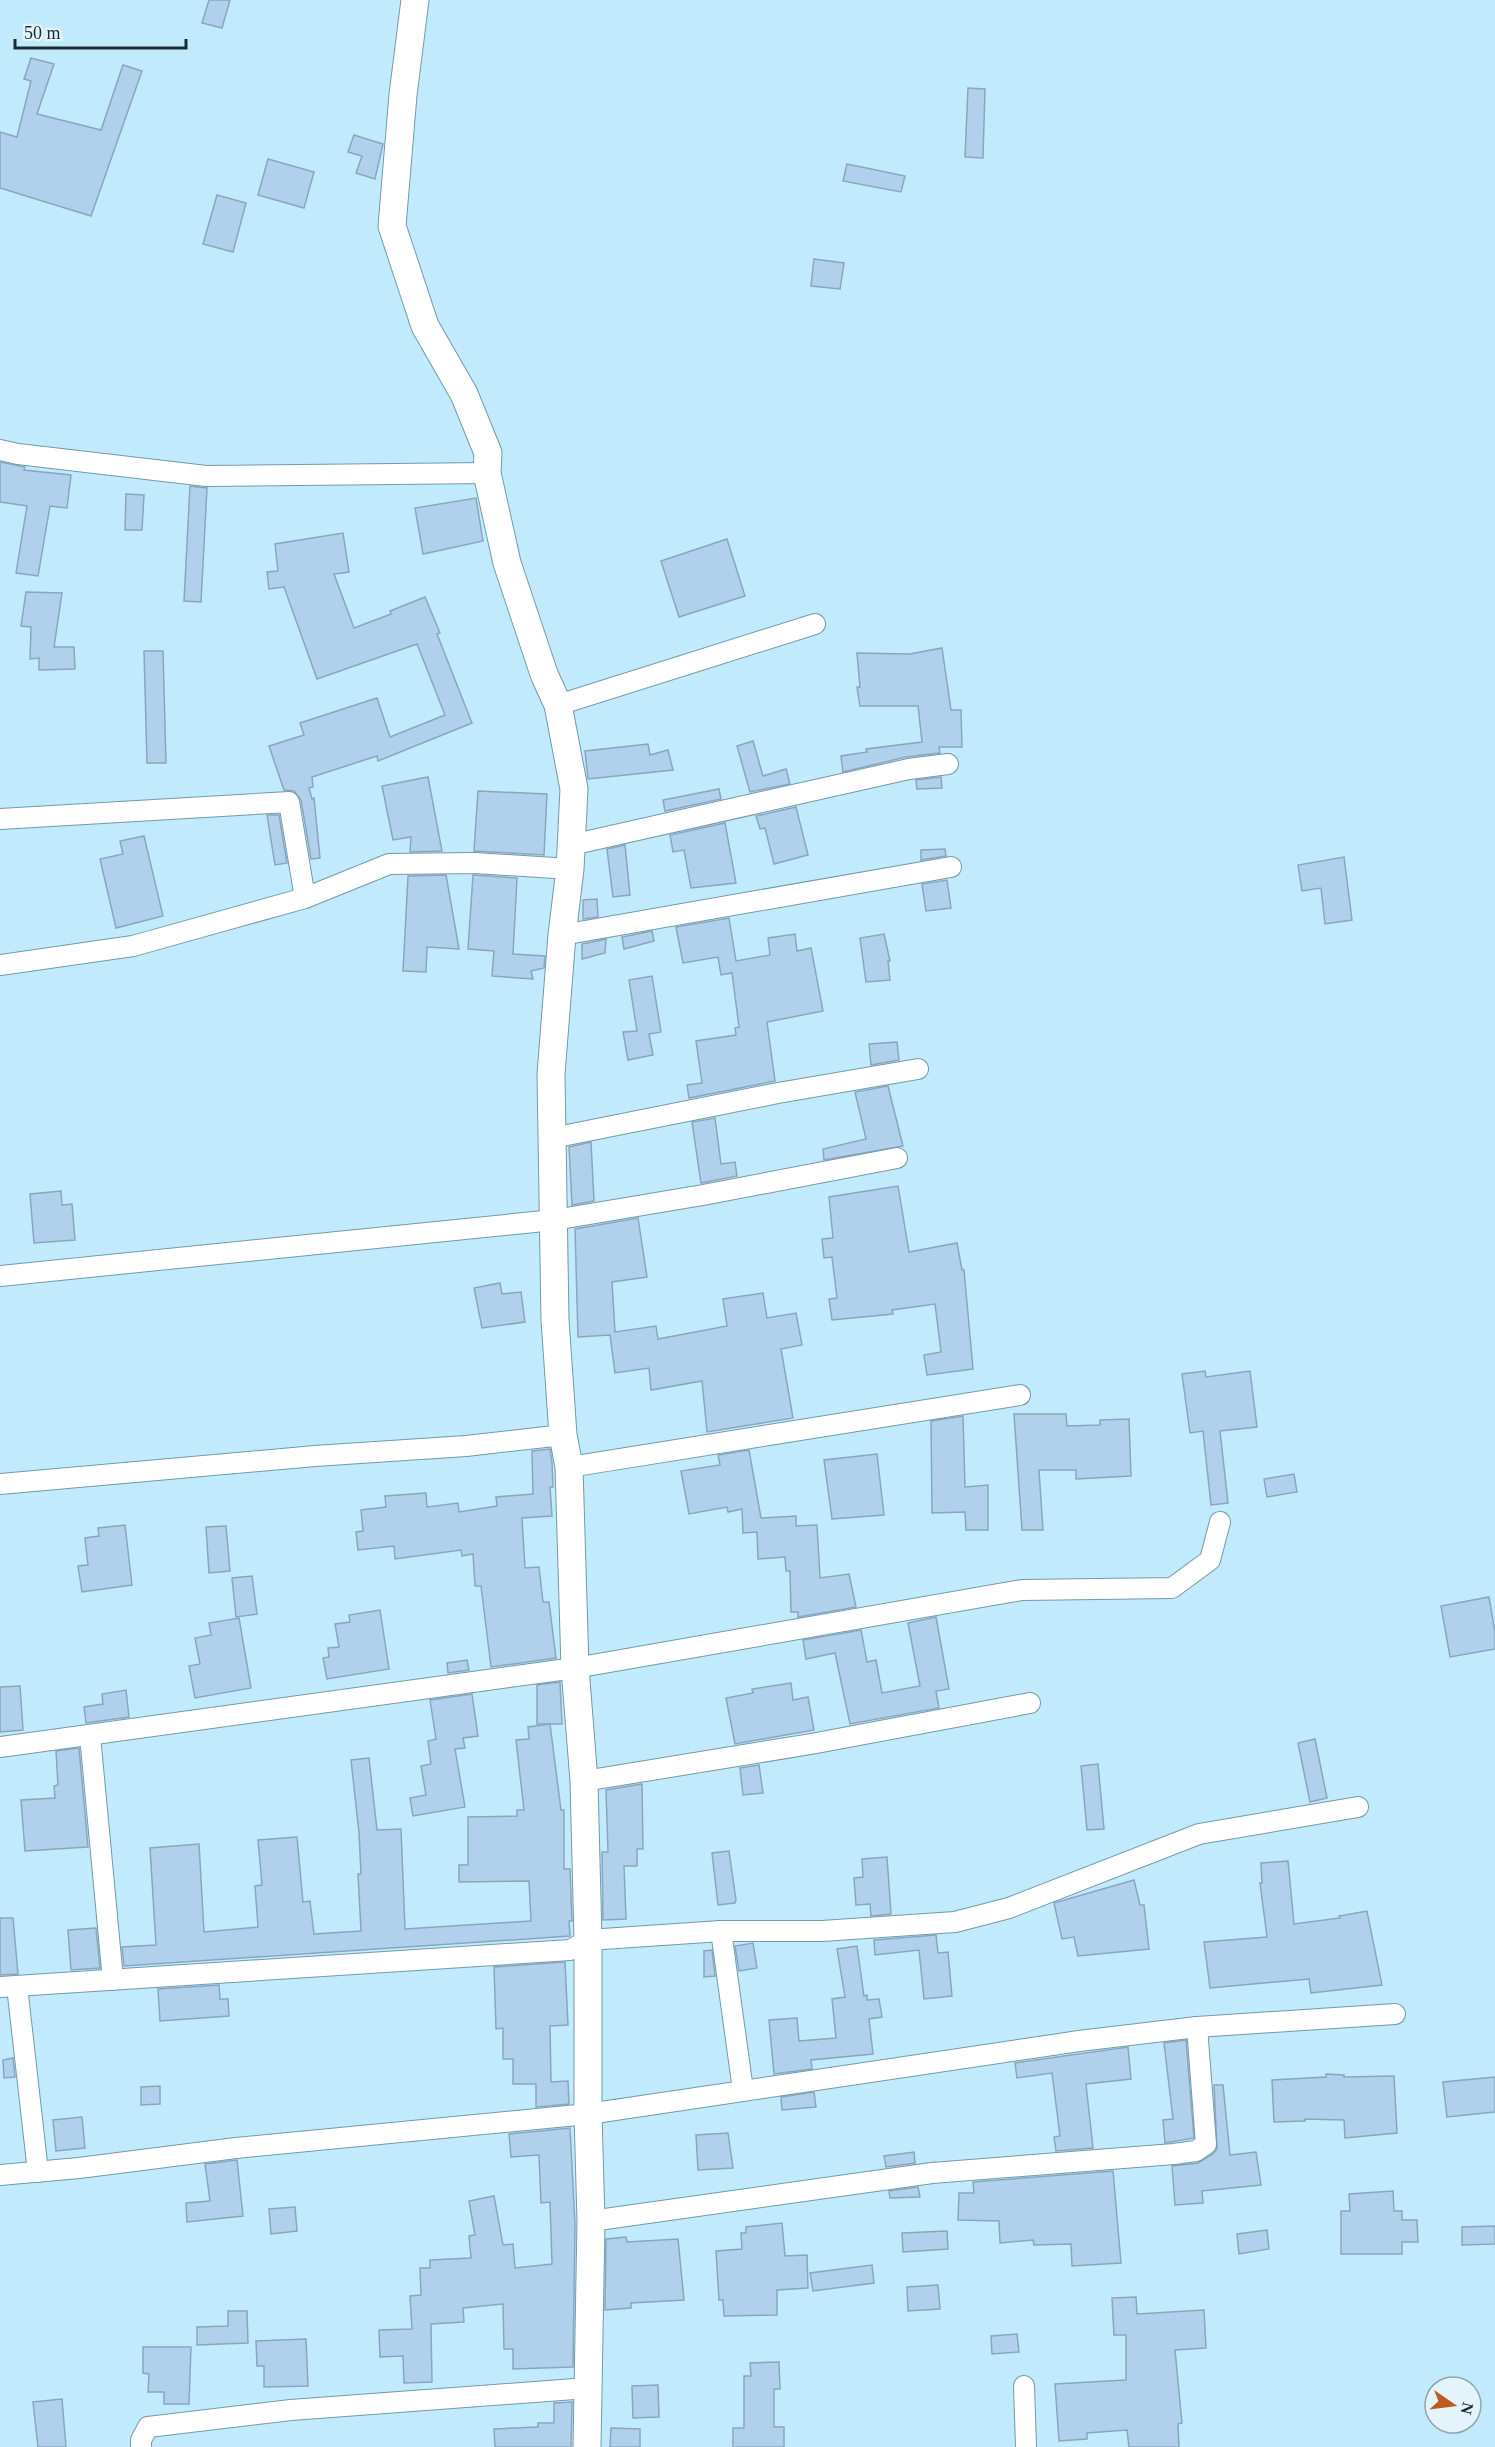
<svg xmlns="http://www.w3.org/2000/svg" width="1495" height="2447" font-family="Georgia,serif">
  <rect width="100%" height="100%" fill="#c1ebfd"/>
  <g fill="#b1d0eb" stroke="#89a6c0" stroke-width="1.5">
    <path d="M209,0H230L222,28L202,23Z"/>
    <path d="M31,58L54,64L37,114L101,130L123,65L142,71L91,216L0,188V132L17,137L31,81L24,79Z"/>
    <path d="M968,88L985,89L983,158L965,157Z"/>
    <path d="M354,135L383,144L375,179L356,173L362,156L348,152Z"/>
    <path d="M268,159L314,172L304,208L258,195Z"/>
    <path d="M847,164L905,176L901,192L843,181Z"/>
    <path d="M217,195L246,203L233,252L203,244Z"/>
    <path d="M814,259L844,263L840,289L811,286Z"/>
    <path d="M0,462L25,467L24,470L71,475L67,508L50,506L38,576L16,573L27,506L0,502Z"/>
    <path d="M190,486L207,488L201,602L184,601Z"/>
    <path d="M126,494L144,495L142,530H125Z"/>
    <path d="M476,498L483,541L423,554L415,508Z"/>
    <path d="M343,533L349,572L334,574L354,628L391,614L390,611L425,597L440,633L437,634L472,723L378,761L377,756L312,777L313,787L309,788L312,799L314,798L320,858L311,859L301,800L294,791L284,790L269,746L304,735L300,723L377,698L390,737L445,715L417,644L317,679L284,587L269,589L267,572L278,571L275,544Z"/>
    <path d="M727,539L745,596L679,617L661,561Z"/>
    <path d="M26,592L62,593L54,647H74L75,669L39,670V658L30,659L31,627L21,626Z"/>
    <path d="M942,648L951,710H961L962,747H939L940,753L906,757L843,772L841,756L867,752L866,749L922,742L918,706H860L857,687H860L857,653L910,654Z"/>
    <path d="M144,651H163L166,763H147Z"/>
    <path d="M753,741L763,776L786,769L790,784L750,792L737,746Z"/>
    <path d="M648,744L650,755L668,750L673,770L588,779L585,751Z"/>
    <path d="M428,777L442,851L410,852L411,837L393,840L382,786Z"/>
    <path d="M941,777L942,788L917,789L916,780Z"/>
    <path d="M719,789L721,799L665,811L663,800Z"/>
    <path d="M478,791L547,794L544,855L474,851Z"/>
    <path d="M796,807L808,855L774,864L765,828L760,829L756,816Z"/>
    <path d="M267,815H279L287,863L275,865Z"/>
    <path d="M725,823L736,883L691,888L684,850L673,852L670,835Z"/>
    <path d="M144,836L163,916L116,928L100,859L123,854L120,841Z"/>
    <path d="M625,845L630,895L613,897L607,849Z"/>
    <path d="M945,849L946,856L921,860V850Z"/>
    <path d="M1344,857L1352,920L1325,924L1321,888L1302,891L1298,865Z"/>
    <path d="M446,875L459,949L427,947L426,972L403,971L408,876Z"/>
    <path d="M473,875L517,878L513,954L545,956L544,968L531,971L533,979L492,976L494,951L468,949Z"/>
    <path d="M947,880L951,908L926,911L922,884Z"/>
    <path d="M597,899L598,917L583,919V900Z"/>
    <path d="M729,918L736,961L770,955L768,938L795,934L797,951L811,948L823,1011L767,1022L775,1081L689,1098L687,1085L702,1083L696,1041L736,1035L735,1028L739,1027L732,973L721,975L718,957L683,963L676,927Z"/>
    <path d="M652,931L654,941L624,949L622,937Z"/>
    <path d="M884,934L890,961H888L890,980L866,982L860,938Z"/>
    <path d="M606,939L605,953L582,959V944Z"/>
    <path d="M652,976L661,1032L649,1034L653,1055L628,1060L623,1032L637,1031L629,980Z"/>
    <path d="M897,1042L899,1060L871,1065L869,1044Z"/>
    <path d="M888,1086L903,1146L824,1160L823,1149L866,1139L855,1092Z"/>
    <path d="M715,1118L721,1164L735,1162L737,1176L701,1183L692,1122Z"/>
    <path d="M591,1142L594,1201L572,1205L569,1147Z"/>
    <path d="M898,1186L909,1252L957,1243L962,1270H964L973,1369L927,1375L924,1355L941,1352L935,1304L892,1310L893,1314L832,1320L829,1299L837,1298L832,1257L824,1258L822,1239L833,1238L829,1197Z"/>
    <path d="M61,1191L62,1205L72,1204L75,1240L34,1243L30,1194Z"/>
    <path d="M638,1218L647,1277L612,1282L615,1332L656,1326L658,1339L727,1326L723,1299L763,1293L767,1318L796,1313L802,1345L781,1349L793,1418L707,1432L702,1381L651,1390L649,1368L615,1373L610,1335L578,1337L575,1229Z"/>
    <path d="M500,1283L502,1294L521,1292L525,1322L482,1328L474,1288Z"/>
    <path d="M1205,1371L1206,1377L1250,1371L1257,1427L1220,1431L1228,1503L1211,1505L1203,1431L1190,1433L1182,1374Z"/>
    <path d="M1014,1414H1066L1067,1426L1100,1425V1420L1129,1419L1131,1476L1076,1479V1470H1039L1043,1530H1022Z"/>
    <path d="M963,1416L965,1487L988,1485V1530H966L965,1512L932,1513L931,1421Z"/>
    <path d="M550,1449L552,1463L553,1487H550L552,1516L522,1518L525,1568L539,1567L543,1602H549L556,1658L491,1667L481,1586H475L473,1554L462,1556L461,1550L395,1559L394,1546L358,1550L356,1532L363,1531L361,1510L386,1507L385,1496L426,1493L427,1507L458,1503L459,1512L497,1506L496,1497L533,1494L532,1451Z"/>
    <path d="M749,1450L761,1518L796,1516V1526L817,1525L820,1578L849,1574L856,1607L798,1617V1612H791L790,1571H786L785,1557L758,1559L757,1532L743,1533L742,1509L728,1512L727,1507L689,1514L681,1471L720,1465L718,1455Z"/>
    <path d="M877,1454L884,1515L832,1519L824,1460Z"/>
    <path d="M1294,1474L1297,1492L1267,1497L1264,1479Z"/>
    <path d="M125,1525L132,1585L82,1592L78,1566L88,1565L85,1538L99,1536L98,1528Z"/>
    <path d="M226,1526L230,1571L209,1573L206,1527Z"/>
    <path d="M252,1576L257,1614L236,1617L232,1578Z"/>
    <path d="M1489,1597L1495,1632V1649L1450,1657L1441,1606Z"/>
    <path d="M380,1610L389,1669L327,1679L323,1658L329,1657L328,1648L339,1647L335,1624L350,1622L349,1615Z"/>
    <path d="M936,1617L949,1689L936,1691L939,1708L850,1724L835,1653L806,1659L803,1640L861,1630L867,1662L876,1660L882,1693L920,1686L908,1623Z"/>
    <path d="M239,1618L251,1688L195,1698L189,1666L200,1664L195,1638L211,1635L209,1623Z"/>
    <path d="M467,1660L469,1670L448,1673L447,1663Z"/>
    <path d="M560,1682L562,1724H537V1685Z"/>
    <path d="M791,1683L793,1700L808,1697L814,1730L735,1744L726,1698L753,1693L752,1689Z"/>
    <path d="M20,1686L23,1730L0,1732V1687Z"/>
    <path d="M126,1690L129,1717L86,1723L84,1707L103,1704L102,1694Z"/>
    <path d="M472,1694L478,1736L463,1738L465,1748L455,1749L465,1807L413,1816L410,1798L426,1795L421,1766L431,1764L428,1741L436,1739L430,1700Z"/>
    <path d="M550,1724L561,1810H564V1869H570L572,1921H569L570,1936L124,1966L122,1947L156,1945L150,1848L199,1844L204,1932L258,1927L255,1886L262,1885L258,1840L297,1837L303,1902L310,1901L314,1934L361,1931L358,1874H361L359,1833L351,1760L369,1758L377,1830L401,1829L405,1929L531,1921L529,1881L459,1882V1865H468V1817L517,1816V1810H524L516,1740L529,1739L528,1727Z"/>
    <path d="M1315,1739L1327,1798L1310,1802L1298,1743Z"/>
    <path d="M79,1748L88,1847L25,1851L21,1800L55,1798L54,1786L58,1785L56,1751Z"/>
    <path d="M1098,1764L1104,1829L1087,1830L1081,1766Z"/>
    <path d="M759,1765L763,1793L743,1795L740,1768Z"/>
    <path d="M642,1784L643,1849H637V1866H624L626,1919L603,1920L602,1852H608L606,1790Z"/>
    <path d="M729,1851L736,1900L735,1903L718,1905L712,1853Z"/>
    <path d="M887,1857L891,1914L871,1916L870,1904L856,1905L854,1878L863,1877L862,1859Z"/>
    <path d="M1288,1861L1294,1924L1340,1918L1339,1916L1367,1911L1382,1985L1311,1993L1309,1979L1210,1988L1204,1942L1267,1937L1260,1883H1262L1261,1863Z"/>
    <path d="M1134,1880L1140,1905H1144L1149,1949L1078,1956L1074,1937L1062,1939L1054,1903Z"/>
    <path d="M0,1918H13L18,1974L0,1975Z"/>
    <path d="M96,1928L100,1968L71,1970L68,1930Z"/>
    <path d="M936,1935L938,1953L948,1952L952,1996L924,1999L919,1950L875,1955L874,1940Z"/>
    <path d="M753,1943L757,1968L739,1971L735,1946Z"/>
    <path d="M857,1946L864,1996L867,1995V2000L879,1999L882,2017L869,2019L873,2054L811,2060L812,2069L774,2074L769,2020L797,2018L799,2041L836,2038L832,1999L845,1997L837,1949Z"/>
    <path d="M712,1950L715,1976L704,1977V1951Z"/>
    <path d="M565,1962L568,2025L550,2026L551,2082L568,2081L569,2104L536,2107V2084H513V2059H503V2028L496,2029L494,1967Z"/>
    <path d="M219,1985L220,1999H228L229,2016L160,2021L158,1989Z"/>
    <path d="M1186,2040L1194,2138L1165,2143L1163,2120L1173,2119L1164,2043Z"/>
    <path d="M1128,2047L1131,2079L1086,2084L1093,2148L1056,2151L1054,2137L1060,2136L1052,2073L1017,2078L1015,2063Z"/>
    <path d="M13,2058L15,2077L4,2078L3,2060Z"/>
    <path d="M1326,2074L1344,2075V2077L1394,2076L1397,2133L1345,2138L1344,2120L1305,2119V2121L1274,2122L1272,2080L1326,2077Z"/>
    <path d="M1495,2077V2112L1447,2117L1443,2082Z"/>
    <path d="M1214,2085H1223L1230,2155L1256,2152L1261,2185L1202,2191L1203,2203L1175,2205L1172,2166L1198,2163L1213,2154L1217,2149Z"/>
    <path d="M160,2086V2104L141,2105V2087Z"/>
    <path d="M814,2092L816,2107L782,2110L781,2097Z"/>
    <path d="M82,2117L85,2148L56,2151L53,2120Z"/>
    <path d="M570,2128L575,2224L573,2367L513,2369V2349H504L503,2304L463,2308L464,2322L431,2324L432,2382L404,2383L403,2356L380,2357L379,2330L412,2329L410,2296L421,2295L420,2268H430V2260L471,2258L469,2236L475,2235L469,2201L494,2196L503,2245L513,2244L515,2268L552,2264L550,2202L541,2203L539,2155L511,2157L509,2134Z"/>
    <path d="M728,2133L733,2168L698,2170L696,2135Z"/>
    <path d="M914,2152L915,2163L886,2167L884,2156Z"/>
    <path d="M237,2160L243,2216L187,2222L186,2203L210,2201L205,2164Z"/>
    <path d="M1113,2171L1121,2263L1072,2266L1071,2244L1034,2245L1033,2240L1000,2243L999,2221L958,2220L959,2193H974L973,2182Z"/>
    <path d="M918,2187L920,2197L890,2198L889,2191Z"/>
    <path d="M1393,2191L1394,2211H1402V2220H1417L1418,2242H1402V2254H1341V2211H1350L1349,2194Z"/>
    <path d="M295,2207L297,2231L271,2234L269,2209Z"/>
    <path d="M782,2223L785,2256L807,2255L808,2288L777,2290V2315L724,2316L723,2300H719L716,2251L742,2249L741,2233H746V2227Z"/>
    <path d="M1495,2226V2244L1462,2245V2227Z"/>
    <path d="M1267,2230L1269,2249L1239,2254L1237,2234Z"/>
    <path d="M947,2231L948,2249L903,2252L902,2233Z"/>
    <path d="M626,2237L627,2242L678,2239L684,2300L631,2303V2308L605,2310L606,2239Z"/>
    <path d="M872,2265L874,2283L813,2291L810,2273Z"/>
    <path d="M938,2285L940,2309L908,2311L907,2287Z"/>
    <path d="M1136,2297L1137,2314L1204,2310L1206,2348L1175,2350L1182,2423L1178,2424L1179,2447H1129L1127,2430L1087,2433V2439L1059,2441L1055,2384L1126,2380V2335H1114L1112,2298Z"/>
    <path d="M228,2311H247L248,2343L197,2345V2327L228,2326Z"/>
    <path d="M1017,2334L1019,2352L992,2354L991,2336Z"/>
    <path d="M306,2339L308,2386L264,2387V2366H257L256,2341Z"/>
    <path d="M143,2347H191L189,2404H164V2392H148L149,2374L143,2373Z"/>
    <path d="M779,2362L780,2389H774V2427H784V2447H733V2428H744V2376H751L750,2363Z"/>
    <path d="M658,2385L659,2417L633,2418L632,2386Z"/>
    <path d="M62,2399L66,2447H38L33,2402Z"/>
    <path d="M572,2402L571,2447H495L494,2429L538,2427V2423H554V2403Z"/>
    <path d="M611,2428L640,2429V2447H610Z"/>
  </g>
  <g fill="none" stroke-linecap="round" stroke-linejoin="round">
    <defs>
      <g id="street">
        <path d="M0,450L18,454L206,476L487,473"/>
        <path d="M558,705L815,624"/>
        <path d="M0,819L289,802L305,898"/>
        <path d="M571,845L909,769L948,764"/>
        <path d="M562,935L951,867"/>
        <path d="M0,965L133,946L305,898L389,864L475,863L570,869"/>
        <path d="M552,1138L778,1093L918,1069"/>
        <path d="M0,1276L554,1220L703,1195L897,1158"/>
        <path d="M569,1467L1020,1395"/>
        <path d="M0,1484L315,1456L466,1446L563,1435"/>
        <path d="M90,1736L113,1980"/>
        <path d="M0,1747L575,1668L1022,1590L1172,1588L1210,1560L1220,1522"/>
        <path d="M584,1781L811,1744L1030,1703"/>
        <path d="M721,1931L743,2090"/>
        <path d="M17,1986L38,2172"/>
        <path d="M0,1987L570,1950L588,1940L721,1931H822L955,1922L1009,1908L1199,1834L1358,1807"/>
        <path d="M0,2175L79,2168L236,2148L588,2114L1079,2041L1197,2027L1395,2014"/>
        <path d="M591,2221L932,2173L1174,2154L1196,2151L1206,2144L1197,2027"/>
        <path d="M1024,2386L1026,2447"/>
        <path d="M141,2447V2440L148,2427L291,2410L588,2388"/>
      </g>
      <path id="secondary" d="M415,0L403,95L392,226L425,326L464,394L488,453L487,473L507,563L544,674L558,705L574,789L570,869L562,935L551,1074L555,1320L563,1435L569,1467L575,1668L584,1781L588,1940V2114L591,2221L587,2447"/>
    </defs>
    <use href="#street" stroke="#719aaa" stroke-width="22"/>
    <use href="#secondary" stroke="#719aaa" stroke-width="29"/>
    <use href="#street" stroke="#fff" stroke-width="20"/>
    <use href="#secondary" stroke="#fff" stroke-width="27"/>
  </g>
  <g transform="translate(1453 2405) rotate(104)"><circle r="28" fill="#e3f4fb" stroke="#93a4aa" stroke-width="1.5"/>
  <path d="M0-4.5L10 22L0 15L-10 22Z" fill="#be5a24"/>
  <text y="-9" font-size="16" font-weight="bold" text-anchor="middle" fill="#1a2b31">N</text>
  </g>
  <path d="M15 39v9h171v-9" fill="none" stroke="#1a2b31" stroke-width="3"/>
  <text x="24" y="39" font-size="18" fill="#1a2b31" stroke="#e3f4fb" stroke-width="4.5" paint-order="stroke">50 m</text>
</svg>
